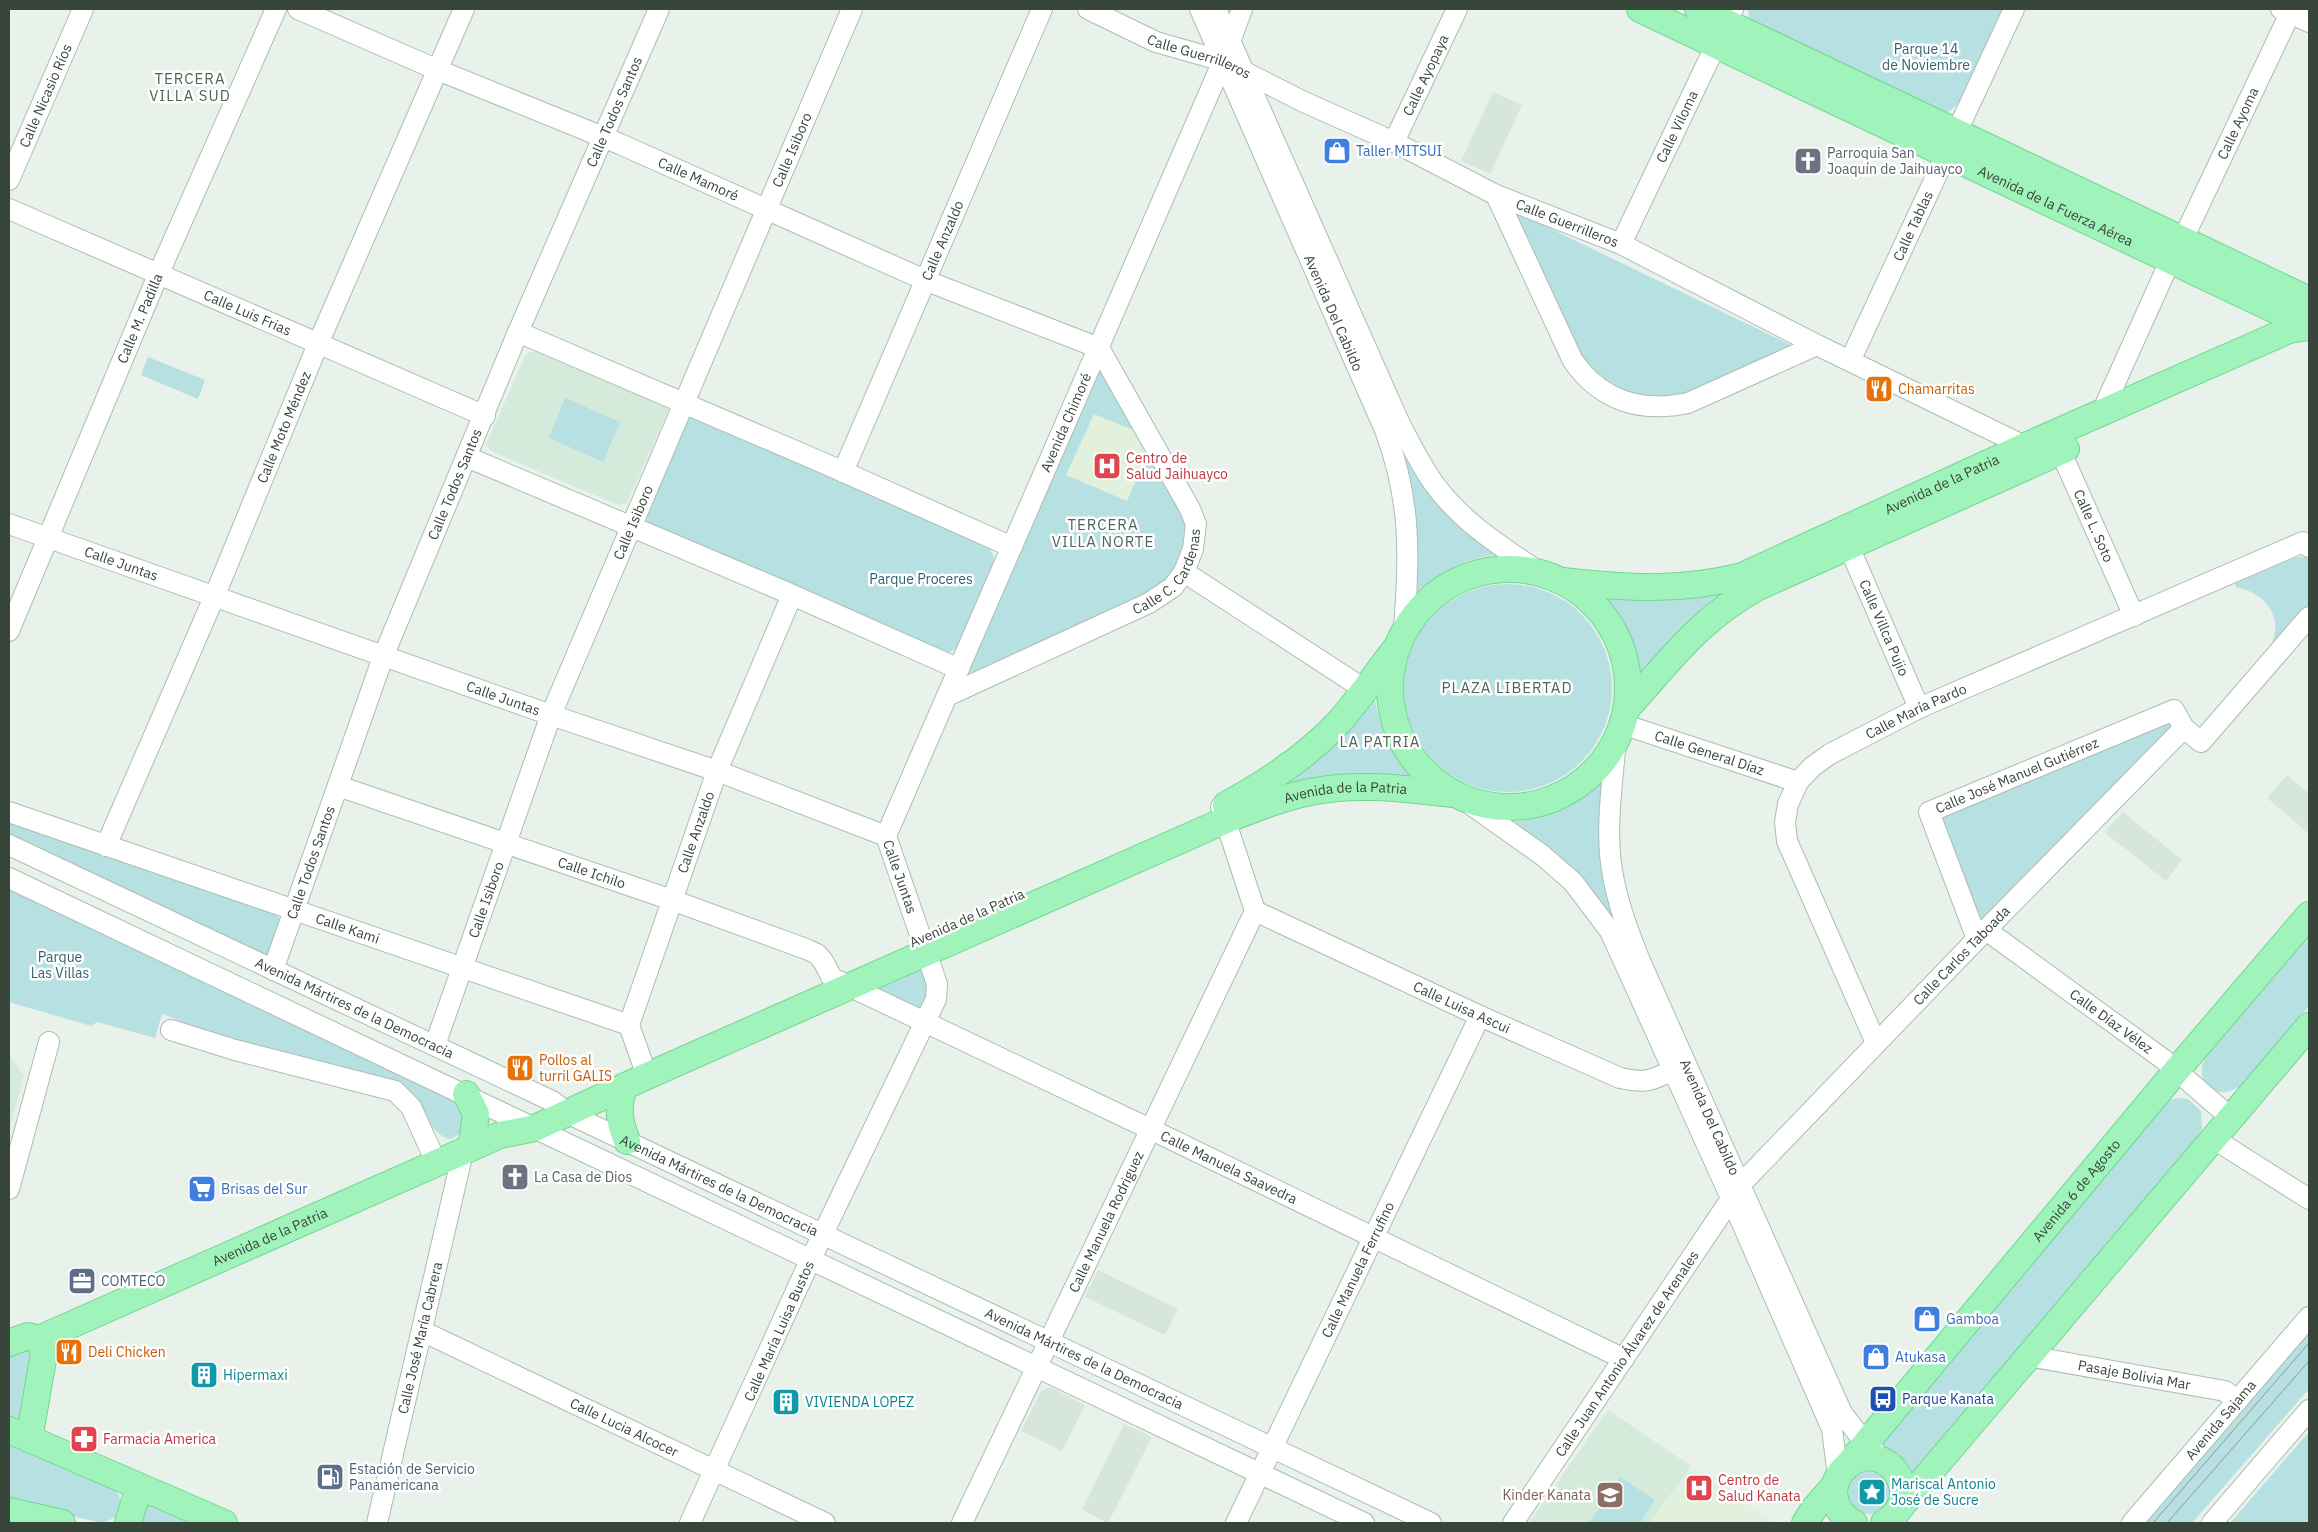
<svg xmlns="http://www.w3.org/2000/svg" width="2318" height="1532" font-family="'IBM Plex Sans',sans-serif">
  <rect width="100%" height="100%" fill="#e8f2eb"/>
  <g fill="#d7e6db">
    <path d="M1493,92L1522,105L1490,174L1461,161Z"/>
    <path d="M2287,775L2309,793V834L2267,798Z"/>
    <path d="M2123,812L2182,860L2166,881L2104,832Z"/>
    <path d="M1098,1270L1178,1309L1165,1335L1085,1297Z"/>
    <path d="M1050,1387L1085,1405L1062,1451L1021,1431L1041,1391Z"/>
    <path d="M1124,1424L1152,1437L1108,1523L1082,1510Z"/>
  </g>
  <g fill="#d4eadb">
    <path d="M535,351L669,408L627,503L618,505L491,451L486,445L526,354Z"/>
    <path d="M9,1054L24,1076L9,1131Z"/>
    <path d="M1608,1410L1691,1466L1650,1523H1529Z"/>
  </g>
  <g fill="#e2f1dd">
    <path d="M1094,414L1133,430L1147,456L1127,501L1066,475Z"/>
    <path d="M1691,1466L1741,1500L1775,1523H1650Z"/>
  </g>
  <g fill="#b6e0e2" fill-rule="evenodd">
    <path d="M1748,9H2002L1959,103L1950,111L1940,114L1749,22Z"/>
    <path d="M1508,208L1797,348L1686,396L1631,397L1584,369Z"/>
    <path d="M148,357L205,380L198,399L141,375Z"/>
    <path d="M1103,371L1185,519L1186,530L1178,563L1167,579L1159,586L1135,602L975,674L970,672L969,668L1096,374ZM1094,414L1133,430L1147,455L1127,501L1066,475Z"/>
    <path d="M565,398L620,422L603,462L549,438Z"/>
    <path d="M688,416H691L988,545L994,557L993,566L959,646L950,652L944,653L644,523Z"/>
    <path d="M1400,444L1499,554C1461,559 1442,571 1412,595Z"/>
    <path d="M2297,557H2309V608L2277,646L2272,642C2284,614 2262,592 2236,587L2235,583Z"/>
    <path d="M1749,582L1642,682C1638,648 1627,622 1604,596Z"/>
    <circle cx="1508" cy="688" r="104"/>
    <path d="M1373,691C1381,734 1390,746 1413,781L1265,795Z"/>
    <path d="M2171,721L2174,725L1981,928L1942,818Z"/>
    <path d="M1605,779L1622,939L1554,853L1515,822C1554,815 1576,807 1605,779Z"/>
    <path d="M9,819L274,911L280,920L271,958L9,837Z"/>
    <path d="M9,887L461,1101L464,1131L451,1139C431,1138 420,1099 404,1086L231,1040L162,1014L155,1038L97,1022L91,1026L9,1002Z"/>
    <path d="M2309,933V1006L2241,1085C2217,1104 2190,1081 2207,1055Z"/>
    <path d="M920,963C929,983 931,991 921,1011L871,986Z"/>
    <path d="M2178,1098L2188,1099L2201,1111L2202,1129L2197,1137L1915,1475L1900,1456L1879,1444L2162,1106L2169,1100Z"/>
    <path d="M2309,1327V1389L2192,1523H2138Z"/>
    <path d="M32,1348L22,1419L18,1421L9,1420V1349Z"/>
    <path d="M2309,1432V1523H2230L2237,1515Z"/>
    <path d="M9,1442L112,1488C123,1496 121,1504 118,1516L102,1523L9,1501Z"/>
    <circle cx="1869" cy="1493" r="21"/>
    <path d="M1620,1477L1655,1500L1640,1523H1589Z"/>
    <path d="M147,1501L198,1523H139Z"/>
  </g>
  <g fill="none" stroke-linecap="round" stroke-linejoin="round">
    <defs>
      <g id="minor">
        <path id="s1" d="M298,9L438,70L620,144L927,281L1099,348"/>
        <path id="s2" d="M1088,9L1156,42L1223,61L1304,102L1394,142L1496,195L1621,244L1817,345L2016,442L2027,458"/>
        <path id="s3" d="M1200,9L1385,430C1412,503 1409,555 1404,631"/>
        <path d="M1216,9L1399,422C1410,443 1421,466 1435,485C1462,522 1502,547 1539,572"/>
        <path d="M2281,9L2309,22"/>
        <path id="s4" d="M1394,142L1457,9"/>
        <path id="s5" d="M9,180L83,9"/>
        <path d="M1496,195L1573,361C1601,401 1641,413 1688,403L1817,345"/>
        <path id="s6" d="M9,209L485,416"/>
        <path id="s7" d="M2183,239L2292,9"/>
        <path id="s8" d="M1621,244L1733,9"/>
        <path d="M518,332L835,468L1012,547"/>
        <path id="s9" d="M1850,361L2014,9"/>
        <path d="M2101,414L2170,261"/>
        <path id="s10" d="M2055,439L2134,616"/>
        <path d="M467,457L781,590L959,669"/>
        <path id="s11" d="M843,472L1042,9"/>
        <path id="s12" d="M9,524L551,715L717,771L886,836L937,984L936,999L807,1267L690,1523"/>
        <path id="s13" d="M1849,547L1919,708"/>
        <path d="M1184,572L1364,689"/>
        <path id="s14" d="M9,631L158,275L276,9"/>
        <path id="s15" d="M947,696L1149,603L1173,587L1184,572L1193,549L1196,524L1190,509L1099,348"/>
        <path id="s16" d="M1622,724L1798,782"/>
        <path id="s17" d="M1616,739C1613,777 1607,816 1610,854C1613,891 1626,926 1640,961L1842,1413L1865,1443L1875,1452"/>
        <path id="s18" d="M338,786L672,900L806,949L817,954L823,961L832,978L1150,1129L1624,1359"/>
        <path d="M1463,799L1542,855L1573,882L1610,931L1731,1198L1832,1429L1838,1476"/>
        <path id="s19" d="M9,812L629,1025"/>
        <path id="s20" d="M886,836L1223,61L1242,9"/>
        <path id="s21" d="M9,845L552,1101L569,1114L1431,1523"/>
        <path id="s22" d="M106,846L215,595L318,344L464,9"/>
        <path d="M9,878L1364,1523"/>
        <path id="s23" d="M1255,911L1480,1016L1620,1078C1644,1083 1650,1082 1672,1070"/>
        <path id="s24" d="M1986,930L2163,1059L2231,1118"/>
        <path id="s25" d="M1977,939L1929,812L2174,710L2184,728L2201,742L2309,617"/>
        <path id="s26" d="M273,970L383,657L518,332L659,9"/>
        <path d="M171,1030L235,1050L395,1091L411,1107L437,1164"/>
        <path id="s27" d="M1876,1043L1787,841L1785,822L1788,804L1798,782L1812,767L1830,754L1919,708L2303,542L2309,547"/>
        <path id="s28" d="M435,1045L551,715L852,9"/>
        <path id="s29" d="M647,1076L629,1025L717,771L792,595"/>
        <path d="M2214,1139L2309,1199"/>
        <path d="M9,1189L49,1042"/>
        <path id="s30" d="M422,1331L825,1523"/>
        <path id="s31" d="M2028,1356L2225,1391L2237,1401"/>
        <path id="s32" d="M377,1523L463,1152"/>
        <path id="s33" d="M962,1523L1255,911L1221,807"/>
        <path id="s34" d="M1236,1523L1480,1016"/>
        <path id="s35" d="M1513,1523L1741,1184L1977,939L2184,728"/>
        <path id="s36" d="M2132,1523L2309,1317"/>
        <path d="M2212,1523L2309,1410"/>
      </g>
      <g id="major">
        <path id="s37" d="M1640,9L2309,326"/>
        <path d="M1698,9L2309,300"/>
        <circle cx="1509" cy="688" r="119"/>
        <path id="s38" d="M1563,581C1627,588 1679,592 1742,576L2021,448L2289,330L2309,327"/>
        <path d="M1626,709C1671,660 1698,620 1758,587L2066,449"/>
        <path d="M1226,805C1268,782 1308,756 1340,721C1360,698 1377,672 1396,648"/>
        <path d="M624,1087C617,1108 619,1121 627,1141"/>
        <path d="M466,1094L476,1114L471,1148"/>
        <path id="s39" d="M9,1343L28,1336L39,1339L500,1135L535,1128L647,1076L1226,820C1254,809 1281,798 1310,792C1357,782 1406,789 1453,794"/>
        <path d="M9,1430L224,1523"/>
        <path d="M29,1439L44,1354L39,1339"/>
        <path id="s40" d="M1846,1467L2176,1071L2309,915"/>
        <path d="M1899,1509L2309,1026"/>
        <path d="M9,1511L62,1523"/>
        <path d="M128,1523L139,1487"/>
        <path d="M1805,1523L1813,1510L1835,1485"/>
        <path d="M1854,1523C1842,1517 1835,1506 1834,1493C1834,1483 1839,1472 1847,1466C1885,1435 1929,1497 1884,1523"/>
      </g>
    </defs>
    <use href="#minor" stroke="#acbdb1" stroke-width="22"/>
    <use href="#major" stroke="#72d791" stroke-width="28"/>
    <use href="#minor" stroke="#fff" stroke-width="20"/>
    <use href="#major" stroke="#a0f3bb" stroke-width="26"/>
    <g stroke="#969696" stroke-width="1">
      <path d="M2153,1523L2309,1343"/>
      <path d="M2167,1523L2309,1361"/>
    </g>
  </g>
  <defs>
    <symbol id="shop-square" viewBox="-11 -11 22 22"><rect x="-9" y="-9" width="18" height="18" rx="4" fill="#3f7fe0" stroke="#fff"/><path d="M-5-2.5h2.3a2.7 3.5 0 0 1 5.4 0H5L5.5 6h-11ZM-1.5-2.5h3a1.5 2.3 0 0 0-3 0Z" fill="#fff"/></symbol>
    <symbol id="church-square" viewBox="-11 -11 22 22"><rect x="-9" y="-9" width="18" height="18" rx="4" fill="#6b7280" stroke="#fff"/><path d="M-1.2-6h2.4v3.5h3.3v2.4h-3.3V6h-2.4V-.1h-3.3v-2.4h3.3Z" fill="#fff"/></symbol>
    <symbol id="restaurant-square" viewBox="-11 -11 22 22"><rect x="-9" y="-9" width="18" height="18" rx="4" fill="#e8710a" stroke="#fff"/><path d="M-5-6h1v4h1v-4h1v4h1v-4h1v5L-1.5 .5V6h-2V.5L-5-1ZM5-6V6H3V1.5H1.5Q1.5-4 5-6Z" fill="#fff"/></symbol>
    <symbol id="hospital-square" viewBox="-11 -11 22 22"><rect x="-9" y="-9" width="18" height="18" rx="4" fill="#e0444e" stroke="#fff"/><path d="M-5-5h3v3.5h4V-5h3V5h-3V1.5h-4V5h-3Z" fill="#fff"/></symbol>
    <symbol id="supermarket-square" viewBox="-11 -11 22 22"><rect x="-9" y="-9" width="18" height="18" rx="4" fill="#3f7fe0" stroke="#fff"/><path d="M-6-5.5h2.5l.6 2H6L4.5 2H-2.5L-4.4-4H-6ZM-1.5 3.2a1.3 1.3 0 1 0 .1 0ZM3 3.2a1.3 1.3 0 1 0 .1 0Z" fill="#fff"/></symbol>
    <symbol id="office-square" viewBox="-11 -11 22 22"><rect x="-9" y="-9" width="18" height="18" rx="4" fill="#5c6f8a" stroke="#fff"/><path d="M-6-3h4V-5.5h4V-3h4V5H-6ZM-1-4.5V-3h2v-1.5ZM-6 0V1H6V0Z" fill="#fff"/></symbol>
    <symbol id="building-square" viewBox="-11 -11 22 22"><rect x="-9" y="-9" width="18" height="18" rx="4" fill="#0f9aa8" stroke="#fff"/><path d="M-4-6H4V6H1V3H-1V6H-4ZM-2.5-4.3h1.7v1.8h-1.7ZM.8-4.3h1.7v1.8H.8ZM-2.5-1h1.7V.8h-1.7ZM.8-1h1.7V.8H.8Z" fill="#fff"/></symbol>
    <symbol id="bus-square" viewBox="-11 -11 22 22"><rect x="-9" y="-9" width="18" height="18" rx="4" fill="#1a4fb4" stroke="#fff"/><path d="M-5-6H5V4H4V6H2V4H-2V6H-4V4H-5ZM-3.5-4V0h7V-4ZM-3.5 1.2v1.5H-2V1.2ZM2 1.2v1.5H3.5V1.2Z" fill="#fff"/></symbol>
    <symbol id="pharmacy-square" viewBox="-11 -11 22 22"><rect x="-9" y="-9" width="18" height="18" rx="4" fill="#e0444e" stroke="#fff"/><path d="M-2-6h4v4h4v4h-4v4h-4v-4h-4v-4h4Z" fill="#fff"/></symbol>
    <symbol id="fuel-square" viewBox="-11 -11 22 22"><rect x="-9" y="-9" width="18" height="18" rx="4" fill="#5c6f8a" stroke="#fff"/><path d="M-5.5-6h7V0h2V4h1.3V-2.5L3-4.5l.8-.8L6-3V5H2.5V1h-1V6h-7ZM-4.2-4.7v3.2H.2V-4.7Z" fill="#fff"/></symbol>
    <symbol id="sight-square" viewBox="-11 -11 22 22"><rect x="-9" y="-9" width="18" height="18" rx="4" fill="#0f9aa8" stroke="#fff"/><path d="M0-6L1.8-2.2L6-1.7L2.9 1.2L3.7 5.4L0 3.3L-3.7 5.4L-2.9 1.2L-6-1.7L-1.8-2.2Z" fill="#fff"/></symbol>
    <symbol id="school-square" viewBox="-11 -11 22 22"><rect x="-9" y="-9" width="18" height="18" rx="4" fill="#8d6e63" stroke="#fff"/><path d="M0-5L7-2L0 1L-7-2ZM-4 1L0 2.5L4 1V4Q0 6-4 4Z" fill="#fff"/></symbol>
  </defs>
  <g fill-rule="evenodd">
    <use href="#shop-square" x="1321" y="135" width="32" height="32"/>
    <use href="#church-square" x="1792" y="145" width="32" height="32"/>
    <use href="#restaurant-square" x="1863" y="373" width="32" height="32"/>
    <use href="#hospital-square" x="1091" y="450" width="32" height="32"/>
    <use href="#restaurant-square" x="504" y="1052" width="32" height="32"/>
    <use href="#church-square" x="499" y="1161" width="32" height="32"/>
    <use href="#supermarket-square" x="186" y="1173" width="32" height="32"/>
    <use href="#office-square" x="66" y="1265" width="32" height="32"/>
    <use href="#shop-square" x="1911" y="1303" width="32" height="32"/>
    <use href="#restaurant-square" x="53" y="1336" width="32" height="32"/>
    <use href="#shop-square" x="1860" y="1341" width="32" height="32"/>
    <use href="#building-square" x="188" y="1359" width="32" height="32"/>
    <use href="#bus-square" x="1867" y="1383" width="32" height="32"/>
    <use href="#building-square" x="770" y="1386" width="32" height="32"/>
    <use href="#pharmacy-square" x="68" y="1423" width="32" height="32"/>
    <use href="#fuel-square" x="314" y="1461" width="32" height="32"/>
    <use href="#hospital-square" x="1683" y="1472" width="32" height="32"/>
    <use href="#sight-square" x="1856" y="1476" width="32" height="32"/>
    <use href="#school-square" x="1594" y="1479" width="32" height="32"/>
  </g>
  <g text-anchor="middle" stroke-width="5" stroke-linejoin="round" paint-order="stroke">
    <g font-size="14" fill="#316270" stroke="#fff">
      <text x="1926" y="54">Parque 14<tspan x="1926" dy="16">de Noviembre</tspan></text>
      <text x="921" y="584">Parque Proceres</text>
      <text x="60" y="962">Parque<tspan x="60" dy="16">Las Villas</tspan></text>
    </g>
    <g font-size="14" fill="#38453b" stroke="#fff">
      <text dy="5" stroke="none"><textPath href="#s2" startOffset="121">Calle Guerrilleros</textPath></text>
      <text dy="5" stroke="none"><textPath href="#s4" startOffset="74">Calle Ayopaya</textPath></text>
      <text dy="5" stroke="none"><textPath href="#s5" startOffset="92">Calle Nicasio Ríos</textPath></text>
      <text dy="5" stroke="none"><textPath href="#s26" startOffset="924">Calle Todos Santos</textPath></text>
      <text dy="5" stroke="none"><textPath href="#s7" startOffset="128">Calle Ayoma</textPath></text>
      <text dy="5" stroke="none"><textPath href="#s8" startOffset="130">Calle Viloma</textPath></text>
      <text dy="5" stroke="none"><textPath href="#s28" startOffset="964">Calle Isiboro</textPath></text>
      <text dy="5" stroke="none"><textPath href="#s1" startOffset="435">Calle Mamoré</textPath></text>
      <text dy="5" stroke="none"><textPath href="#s37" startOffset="460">Avenida de la Fuerza Aérea</textPath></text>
      <text dy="5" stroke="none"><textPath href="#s2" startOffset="526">Calle Guerrilleros</textPath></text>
      <text dy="5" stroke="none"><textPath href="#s9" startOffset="149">Calle Tablas</textPath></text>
      <text dy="5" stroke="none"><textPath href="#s11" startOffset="252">Calle Anzaldo</textPath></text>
      <text dy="5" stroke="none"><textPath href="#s6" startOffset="260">Calle Luis Frias</textPath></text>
      <text dy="5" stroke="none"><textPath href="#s3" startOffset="332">Avenida Del Cabildo</textPath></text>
      <text dy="5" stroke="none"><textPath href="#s14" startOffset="339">Calle M. Padilla</textPath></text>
      <text dy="5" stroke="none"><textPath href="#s20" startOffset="451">Avenida Chimoré</textPath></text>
      <text dy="5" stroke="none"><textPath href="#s22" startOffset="455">Calle Moto Méndez</textPath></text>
      <text dy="5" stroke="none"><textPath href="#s38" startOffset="400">Avenida de la Patria</textPath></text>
      <text dy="5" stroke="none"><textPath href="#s26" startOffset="519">Calle Todos Santos</textPath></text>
      <text dy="5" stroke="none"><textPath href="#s28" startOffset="559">Calle Isiboro</textPath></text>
      <text dy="5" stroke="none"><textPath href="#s10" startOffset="95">Calle L. Soto</textPath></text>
      <text dy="5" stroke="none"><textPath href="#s12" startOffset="119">Calle Juntas</textPath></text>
      <text dy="5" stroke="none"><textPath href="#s15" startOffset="260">Calle C. Cardenas</textPath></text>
      <text dy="5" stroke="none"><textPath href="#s13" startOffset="88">Calle Villca Pujio</textPath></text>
      <text dy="5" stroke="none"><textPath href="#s12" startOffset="524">Calle Juntas</textPath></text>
      <text dy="5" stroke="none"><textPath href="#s27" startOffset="421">Calle María Pardo</textPath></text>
      <text dy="5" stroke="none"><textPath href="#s16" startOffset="92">Calle General Díaz</textPath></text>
      <text dy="5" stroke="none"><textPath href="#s25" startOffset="231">Calle José Manuel Gutiérrez</textPath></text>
      <text dy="5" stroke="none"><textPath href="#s39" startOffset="1452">Avenida de la Patria</textPath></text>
      <text dy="5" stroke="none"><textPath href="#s29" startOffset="258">Calle Anzaldo</textPath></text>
      <text dy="5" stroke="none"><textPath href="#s26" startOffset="114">Calle Todos Santos</textPath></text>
      <text dy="5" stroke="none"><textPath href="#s18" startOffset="268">Calle Ichilo</textPath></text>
      <text dy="5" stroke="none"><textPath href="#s12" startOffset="974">Calle Juntas</textPath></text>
      <text dy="5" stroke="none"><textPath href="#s28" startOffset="154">Calle Isiboro</textPath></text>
      <text transform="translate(967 918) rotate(-24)" y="5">Avenida de la Patria</text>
      <text dy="5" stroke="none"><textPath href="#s19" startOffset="358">Calle Kami</textPath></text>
      <text dy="5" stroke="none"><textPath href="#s35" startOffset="726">Calle Carlos Taboada</textPath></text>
      <text dy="5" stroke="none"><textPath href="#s23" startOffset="228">Calle Luisa Ascui</textPath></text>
      <text dy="5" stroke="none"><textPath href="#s21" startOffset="382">Avenida Mártires de la Democracia</textPath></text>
      <text dy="5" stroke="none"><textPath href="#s24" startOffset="155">Calle Díaz Vélez</textPath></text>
      <text dy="5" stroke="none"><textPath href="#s17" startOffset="398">Avenida Del Cabildo</textPath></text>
      <text dy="5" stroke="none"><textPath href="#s18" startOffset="976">Calle Manuela Saavedra</textPath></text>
      <text dy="5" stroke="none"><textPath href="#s21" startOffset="788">Avenida Mártires de la Democracia</textPath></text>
      <text dy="5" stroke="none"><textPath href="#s40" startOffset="360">Avenida 6 de Agosto</textPath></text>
      <text dy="5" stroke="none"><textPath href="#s33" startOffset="334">Calle Manuela Rodriguez</textPath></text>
      <text dy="5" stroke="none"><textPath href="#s39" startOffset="284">Avenida de la Patria</textPath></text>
      <text dy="5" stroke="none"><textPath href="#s34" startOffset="281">Calle Manuela Ferrufino</textPath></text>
      <text transform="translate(779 1331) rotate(-66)" y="5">Calle María Luisa Bustos</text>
      <text dy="5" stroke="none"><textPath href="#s32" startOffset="190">Calle José María Cabrera</textPath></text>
      <text dy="5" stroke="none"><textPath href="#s35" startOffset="204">Calle Juan Antonio Álvarez de Arenales</textPath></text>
      <text dy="5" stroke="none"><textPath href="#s21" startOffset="1192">Avenida Mártires de la Democracia</textPath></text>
      <text dy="5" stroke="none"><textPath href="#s31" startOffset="108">Pasaje Bolivia Mar</textPath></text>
      <text dy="5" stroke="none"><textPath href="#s36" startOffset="136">Avenida Sajama</textPath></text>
      <text dy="5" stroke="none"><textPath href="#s30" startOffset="224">Calle Lucia Alcocer</textPath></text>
    </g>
    <g font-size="14" fill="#366cbe" stroke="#fff" text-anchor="start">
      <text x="1356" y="156">Taller MITSUI</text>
      <text x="221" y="1194">Brisas del Sur</text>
      <text x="1946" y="1324">Gamboa</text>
      <text x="1895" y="1362">Atukasa</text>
    </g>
    <g font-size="14" fill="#5b616d" stroke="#fff" text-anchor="start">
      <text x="1827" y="158">Parroquia San<tspan x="1827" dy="16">Joaquín de Jaihuayco</tspan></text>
      <text x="534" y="1182">La Casa de Dios</text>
    </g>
    <g font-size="14" fill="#c56008" stroke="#fff" text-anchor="start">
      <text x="1898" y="394">Chamarritas</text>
      <text x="539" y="1065">Pollos al<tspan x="539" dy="16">turril GALIS</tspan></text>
      <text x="88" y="1357">Deli Chicken</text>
    </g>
    <g font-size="14" fill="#be3a42" stroke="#fff" text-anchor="start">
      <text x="1126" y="463">Centro de<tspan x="1126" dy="16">Salud Jaihuayco</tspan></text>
      <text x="103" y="1444">Farmacia America</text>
      <text x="1718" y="1485">Centro de<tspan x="1718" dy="16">Salud Kanata</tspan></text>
    </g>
    <g font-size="14" fill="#4e5e75" stroke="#fff" text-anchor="start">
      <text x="101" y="1286">COMTECO</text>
      <text x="349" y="1474">Estación de Servicio<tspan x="349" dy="16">Panamericana</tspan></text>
    </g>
    <g font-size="14" fill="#0d838f" stroke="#fff" text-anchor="start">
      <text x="223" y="1380">Hipermaxi</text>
      <text x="805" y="1407">VIVIENDA LOPEZ</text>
      <text x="1891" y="1489">Mariscal Antonio<tspan x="1891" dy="16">José de Sucre</tspan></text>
    </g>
    <g font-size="14" fill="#164399" stroke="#fff" text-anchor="start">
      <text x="1902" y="1404">Parque Kanata</text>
    </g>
    <g font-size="14" fill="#785e54" stroke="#fff" text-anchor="end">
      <text x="1591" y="1500">Kinder Kanata</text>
    </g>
    <g font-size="15" letter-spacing="1" fill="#506755" stroke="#fff">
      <text x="190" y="84">TERCERA<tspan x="190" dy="17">VILLA SUD</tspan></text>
      <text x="1103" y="530">TERCERA<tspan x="1103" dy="17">VILLA NORTE</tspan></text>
      <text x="1507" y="693">PLAZA LIBERTAD</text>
      <text x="1380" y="747">LA PATRIA</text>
    </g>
  </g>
  <rect width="2318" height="1532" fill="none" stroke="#38453b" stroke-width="20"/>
</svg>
